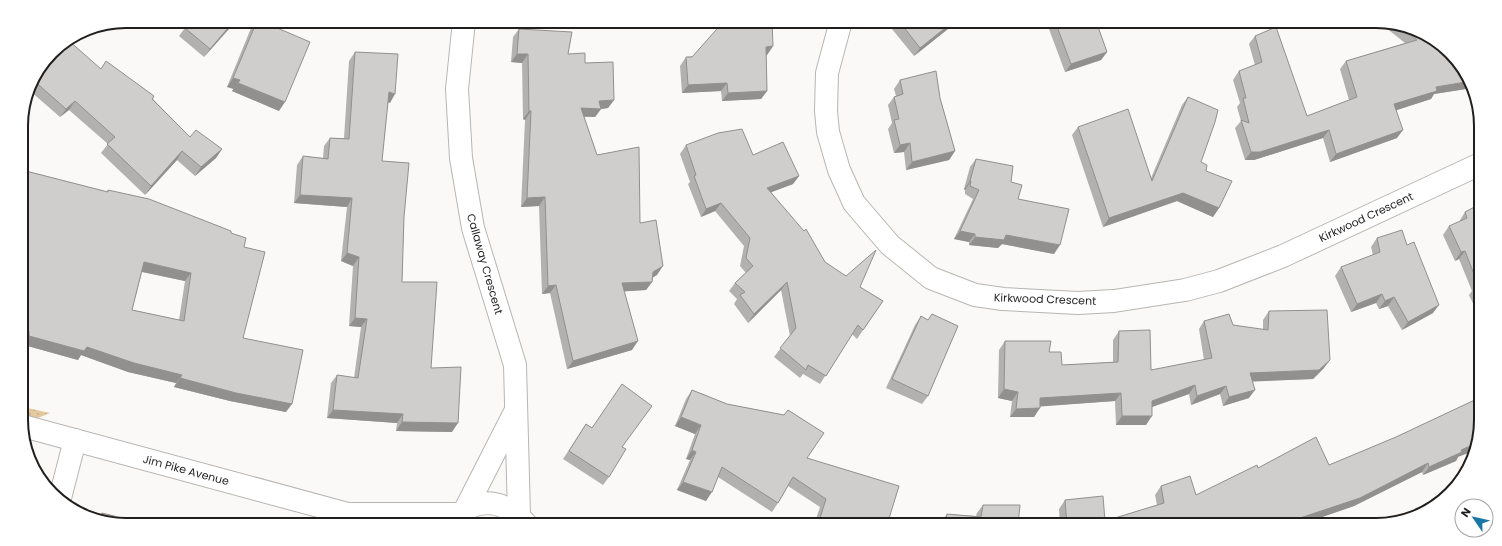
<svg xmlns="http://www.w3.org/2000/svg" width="1502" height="546" font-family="Poppins,sans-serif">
  <defs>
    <pattern id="grass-dots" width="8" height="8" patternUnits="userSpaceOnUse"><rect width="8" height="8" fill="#e4c99f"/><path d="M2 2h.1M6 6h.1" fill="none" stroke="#c3ac88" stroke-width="1.8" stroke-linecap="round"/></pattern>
  </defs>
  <rect width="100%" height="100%" fill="#fbf9f7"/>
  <path fill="url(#grass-dots)" d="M23,407L50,413L23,424Z"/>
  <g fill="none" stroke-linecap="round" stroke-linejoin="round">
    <defs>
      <g id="minor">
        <path d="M464,21L457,89L461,158L473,228L515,365L519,515"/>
        <path d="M841,21L827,73L826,111L828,132L839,170L854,203L890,245L931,278L975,295L1003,299L1078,303L1114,301L1185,290L1219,281L1283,256L1480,164"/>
        <path d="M23,426L348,514L368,525"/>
        <path d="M60,498L75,440"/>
        <path d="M465,510L515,412"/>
        <path d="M349,514H459"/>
        <path d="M458,515C482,495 507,502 526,524"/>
      </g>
    </defs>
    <use href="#minor" stroke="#b7b6b3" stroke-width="24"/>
    <use href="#minor" stroke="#fff" stroke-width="22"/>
  </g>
  <g fill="#b3b1af" fill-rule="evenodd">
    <path d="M236,21L204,57L179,36L185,28Z"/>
    <path d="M256,21H261L279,111L232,91L234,89L227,87L251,28Z"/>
    <path d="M898,21H958L914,56L892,29Z"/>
    <path d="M1046,21H1096L1107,52L1101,60L1065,72Z"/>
    <path d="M1383,22L1410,26L1455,57L1468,86L1466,89L1434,94L1431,99L1396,110L1397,138L1330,162L1323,138L1254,160H1245L1235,128L1241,121L1237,107L1240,103L1233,80L1239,71L1255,65L1249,44L1255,36L1307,116L1349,100L1340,69L1346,61L1405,43L1385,27Z"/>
    <path d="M519,29L568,54L585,63L614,100L608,108L601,109L595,117H584L597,155L640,223L657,275L653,277L652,282L646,290L624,291L632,350L567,369L550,293L542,294L539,206L521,207L525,120L523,119L522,63L511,62L513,37Z"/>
    <path d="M773,46L767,55H766L767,91L761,99L722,101L721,91L682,93L680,66L686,57Z"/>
    <path d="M57,47L154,96L153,99L190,137L222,149L216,158L195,176L177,160L145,195L101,153L108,144L69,110L60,117L29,90L32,80Z"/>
    <path d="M355,52L390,103L388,102L382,161L404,217L402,282L452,432L396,431L397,423L327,418L331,383L337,375L354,378L361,327L349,326L353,266L341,261L347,207L294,203L297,165L303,156L323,158L324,146L330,138H344L349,61Z"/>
    <path d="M900,80L940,98L955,151L949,160L906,170L904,152L894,153L888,129L892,123L888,105L894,97L896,96L894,89Z"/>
    <path d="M1188,97L1201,162L1206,171L1219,208L1213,217L1177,201L1103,227L1072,135L1078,127L1151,178L1182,105Z"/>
    <path d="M686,145L753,155L799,176L793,184L771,192L825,262L860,287L883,301L857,339L852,334L820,384L803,374L800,378L774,357L790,336L781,290L748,323L734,304L737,299L729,291L735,283L746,273L740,266L744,246L715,211L701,217L688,184L690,182L680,154Z"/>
    <path d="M976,159L1011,182L1018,199L1054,254L1002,244L998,248L969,245V242L954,239L973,199L965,194V190L964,189L970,167Z"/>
    <path d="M22,170L107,192L108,190L231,233L244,247L243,338L286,412L230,401L174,387L176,383L128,372L81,355L78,360L24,345L23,340H22ZM142,272L185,281L179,320L132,310Z"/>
    <path d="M1480,204L1481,311L1477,312L1469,295L1472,291L1459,259L1455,261L1443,235L1449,226L1460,222V220L1465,212Z"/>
    <path d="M1377,238L1407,245L1433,313L1402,330L1388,306L1379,309L1376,303L1351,312L1335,276L1341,267L1373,255L1371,247Z"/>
    <path d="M1269,311L1324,368L1313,379L1252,381L1249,398L1223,406L1220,394L1191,405L1189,394L1152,407L1146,425H1116L1115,401L1040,406L1034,417H1010L1012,401L998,398L999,350L1005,341L1049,352L1062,365L1113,362V340L1119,331L1151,370L1204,360L1199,329L1204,321L1233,325L1263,330V320Z"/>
    <path d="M921,316L928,320V396L922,404L886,388L915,325Z"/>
    <path d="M692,390L727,404L784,415L788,410L807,458L887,525H814L820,507L788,486L778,503L772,512L718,477L706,501L677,490L690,460L686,459L695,434L675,426L686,399Z"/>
    <path d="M586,424L622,447L609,477L603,485L563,459Z"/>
    <path d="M1458,457L1456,461L1423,475L1422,472L1354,506L1299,525H1060L1059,509L1065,500L1105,521L1157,505L1155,495L1161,486L1196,495L1258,468L1329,465Z"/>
    <path d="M983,505L1018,525H941V522L947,514L976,516L977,513Z"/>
    <path d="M102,513L134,524L126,525L98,520Z"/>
  </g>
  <g fill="#92908f">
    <path d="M234,21H236L204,57L210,49Z"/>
    <path d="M954,21H958L914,56L920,48Z"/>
    <path d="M773,46L767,55L760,56L766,47Z"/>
    <path d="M1107,52L1101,60L1065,72L1071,64Z"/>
    <path d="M517,54H528L522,63L511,62Z"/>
    <path d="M233,78L240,80L234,89L227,87Z"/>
    <path d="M1466,82L1468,86L1466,89L1434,94L1431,99L1388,113L1394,104L1436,87Z"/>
    <path d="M238,83L285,102L279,111L232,91Z"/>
    <path d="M727,83L721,91L682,93L688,85Z"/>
    <path d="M767,91L761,99L722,101L728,93Z"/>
    <path d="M389,92L395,94L390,103L383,101Z"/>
    <path d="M614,100L608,108L601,109L595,117L575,116L581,108L599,101Z"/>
    <path d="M75,101L69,110L60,117L66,109Z"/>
    <path d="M529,111H531L525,120L523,119Z"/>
    <path d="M1329,130L1323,138L1254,160H1245L1251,152Z"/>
    <path d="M1403,130L1397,138L1330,162L1336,154Z"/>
    <path d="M910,143L904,152L894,153L900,145Z"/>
    <path d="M222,149L216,158L195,176L201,167Z"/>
    <path d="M182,151L177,160L145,195L151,186Z"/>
    <path d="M955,151L949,160L906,170L912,162Z"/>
    <path d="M799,176L793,184L761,196L767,188Z"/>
    <path d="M970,181H971L965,190L964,189Z"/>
    <path d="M1183,193L1219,208L1213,217L1177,201L1103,227L1109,218Z"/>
    <path d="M300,195L352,198L347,207L294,203Z"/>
    <path d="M545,197L539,206L521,207L527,198Z"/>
    <path d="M721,203L715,211L701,217L706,209Z"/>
    <path d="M960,231L975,234L969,242L954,239Z"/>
    <path d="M1006,235L1060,245L1054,254L1002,244L998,248L969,245L975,237Z"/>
    <path d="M1465,251L1459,259L1455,261L1461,252Z"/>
    <path d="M347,253L359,257L353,266L341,261Z"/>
    <path d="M144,262L191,273L185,281L138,271Z"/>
    <path d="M663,266L657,275L647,281L653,272Z"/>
    <path d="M652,282L646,290L616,292L622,283Z"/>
    <path d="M787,282L781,290L748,323L754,314Z"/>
    <path d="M556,285L550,293L542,294L548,286Z"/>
    <path d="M1382,294L1376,303L1351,312L1357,304Z"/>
    <path d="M1394,297L1388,306L1379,309L1385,301Z"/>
    <path d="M1439,305L1433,313L1402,330L1408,322Z"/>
    <path d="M1481,307V311L1477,312Z"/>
    <path d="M355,318L367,319L361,327L349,326Z"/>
    <path d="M22,330L29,331L23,340H22Z"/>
    <path d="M29,336L87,347L182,375L176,383L128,372L81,355L78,360L24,345Z"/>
    <path d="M638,341L632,350L567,369L573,361Z"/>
    <path d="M1330,360L1324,368L1313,379L1244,382L1250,373Z"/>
    <path d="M180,378L292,404L286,412L230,401L174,387Z"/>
    <path d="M1195,385L1189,394L1146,409L1152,401Z"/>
    <path d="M1226,386L1220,394L1191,405L1197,396Z"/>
    <path d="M1004,389L1018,392L1012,401L998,398Z"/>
    <path d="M1255,390L1249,398L1223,406L1229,397Z"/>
    <path d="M1121,393L1115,401L1034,407L1040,398Z"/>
    <path d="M1040,408L1034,417H1010L1016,409Z"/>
    <path d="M333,410L403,414L397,423L327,418Z"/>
    <path d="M1122,416H1152L1146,425H1116Z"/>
    <path d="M681,417L701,425L695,434L675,426Z"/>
    <path d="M402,422L458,423L452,432L396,431Z"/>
    <path d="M1477,443L1476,450L1458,457L1456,461L1423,475L1429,467L1461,450Z"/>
    <path d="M692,450L696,452L690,460L686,459Z"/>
    <path d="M1428,463L1422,472L1354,506L1299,525H1284Z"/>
    <path d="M683,482L712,492L706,501L677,490Z"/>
    <path d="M820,518L842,525H815Z"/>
  </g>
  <g fill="#d0cecc" stroke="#92908f" fill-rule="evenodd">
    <path d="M191,21H234L210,49L185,28Z"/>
    <path d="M257,21H261L310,42L285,102L238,83L240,80L233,78Z"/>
    <path d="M724,21H772L773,46L766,47L767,91L728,93L727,83L688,85L686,57H692Z"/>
    <path d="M899,21H954L920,48Z"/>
    <path d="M1055,21H1096L1107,52L1071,64Z"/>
    <path d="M1398,25L1410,26L1455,57L1466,82L1436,87L1437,91L1394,104L1403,130L1336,154L1329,130L1260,152H1251L1241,120L1249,123L1243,98H1246L1239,71L1262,62L1255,36L1276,27L1307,116L1357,97L1346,61L1417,40Z"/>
    <path d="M519,29L572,32L568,54L585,53V63L613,62L614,100L599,101L601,109L581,108L597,155L639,147L640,223L656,220L663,266L653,272L652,282L622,283L638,341L573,361L556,285L548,286L545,197L527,198L531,111H529L528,54H517Z"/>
    <path d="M68,40L101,69L106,61L154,96L152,99L190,137L196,130L222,149L201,167L182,151L151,186L107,144L115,137L75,101L66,109L32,79L57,47Z"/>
    <path d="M355,52L398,54L395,94L389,92L382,161L409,163L404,217L402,282H437L431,368L461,367L458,423L402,422L403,414L333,410L337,375L358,378L367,319L355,318L359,257L347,253L352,198L300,195L303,156L328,159L330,138L349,139Z"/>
    <path d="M936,71L940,98L955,151L912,162L910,143L900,145L894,120L899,119L894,97L903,94L900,80Z"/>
    <path d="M1188,97L1218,110L1215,122L1201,162L1207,165L1206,171L1232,181L1219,208L1183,193L1109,218L1078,127L1128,109L1152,181Z"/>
    <path d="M742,129L753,155L783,142L799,176L767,188L804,231L806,229L825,262L846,276L876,250L860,287L883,301L863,330L858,325L826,376L808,365L806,370L780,348L796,328L787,282L754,314L740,295L745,292L735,283L753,266L746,258L750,238L721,203L706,209L694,176L696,175L686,145L718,133Z"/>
    <path d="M976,159L1013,166L1011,182L1022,185L1018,199L1069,209L1060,245L1006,235L1004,240L975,237V234L960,231L979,190L970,186L971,181H970Z"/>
    <path d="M22,170L108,192V190L149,199L231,231V233L246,238L244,247L265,252L243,338L303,350L292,404L236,393L180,378L182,375L134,363L87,347L84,351L29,336V331L22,330ZM144,262L191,273L184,321L132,310Z"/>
    <path d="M1480,204L1481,298L1475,286L1477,282L1465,251L1461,252L1449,226L1467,218L1465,212Z"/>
    <path d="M1402,230L1407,245L1414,242L1439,305L1408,322L1394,297L1385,301L1382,294L1357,304L1341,267L1380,252L1377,238Z"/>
    <path d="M1327,310L1330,360L1319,370L1250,373L1255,390L1229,397L1226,386L1197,396L1195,385L1152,401V416H1122L1121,393L1040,398V408L1016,409L1018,392L1004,389L1005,341H1051L1049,352H1061L1062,365L1118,362L1119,331L1150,330L1151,370L1212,358L1204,321L1229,314L1233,325L1268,330L1269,311Z"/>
    <path d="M932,314L958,326L928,396L892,379L921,316L928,320Z"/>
    <path d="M622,384L652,406L622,447L626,449L609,477L569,451L586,424L592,428Z"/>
    <path d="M692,390L727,404L784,415L788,410L824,433L807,458L899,486L887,525H842L820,518L826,499L793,477L778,503L722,467L712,492L683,482L696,452L692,450L701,425L681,417Z"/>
    <path d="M1481,397V420L1477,443L1461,450L1462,452L1429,467L1428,463L1360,498L1294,520L1284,525H1245V524L1242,525H1067L1065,500L1103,496L1105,521L1164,503L1161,486L1190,476L1196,495L1257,465L1258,468L1316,437L1329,465L1396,437Z"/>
    <path d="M983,505H1020L1018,525H945L947,514L981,517Z"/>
    <path d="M102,513L134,521V524L136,525H126L100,521Z"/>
  </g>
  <g text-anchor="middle" stroke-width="3" stroke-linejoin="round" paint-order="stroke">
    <g font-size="11" fill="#201f1e" stroke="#fff">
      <text transform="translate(1366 217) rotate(-25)" y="4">Kirkwood Crescent</text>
      <text transform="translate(485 264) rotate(74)" y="4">Callaway Crescent</text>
      <text transform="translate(1045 299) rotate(2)" y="4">Kirkwood Crescent</text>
      <text transform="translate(186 470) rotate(15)" y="4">Jim Pike Avenue</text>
    </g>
  </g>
  <path d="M0 0H1502V546H0ZM126 28H1376A98 98 0 0 1 1474 126V420A98 98 0 0 1 1376 518H126A98 98 0 0 1 28 420V126A98 98 0 0 1 126 28Z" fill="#fff" fill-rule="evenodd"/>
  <path fill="none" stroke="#201f1e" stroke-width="2" d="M126 28H1376A98 98 0 0 1 1474 126V420A98 98 0 0 1 1376 518H126A98 98 0 0 1 28 420V126A98 98 0 0 1 126 28Z"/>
  <g transform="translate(1474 518) rotate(304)"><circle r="19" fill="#ffffff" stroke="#a6a5a5"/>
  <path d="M0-3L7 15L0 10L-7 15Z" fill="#1877a4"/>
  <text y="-6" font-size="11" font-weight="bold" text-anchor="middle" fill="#201f1e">N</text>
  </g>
</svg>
